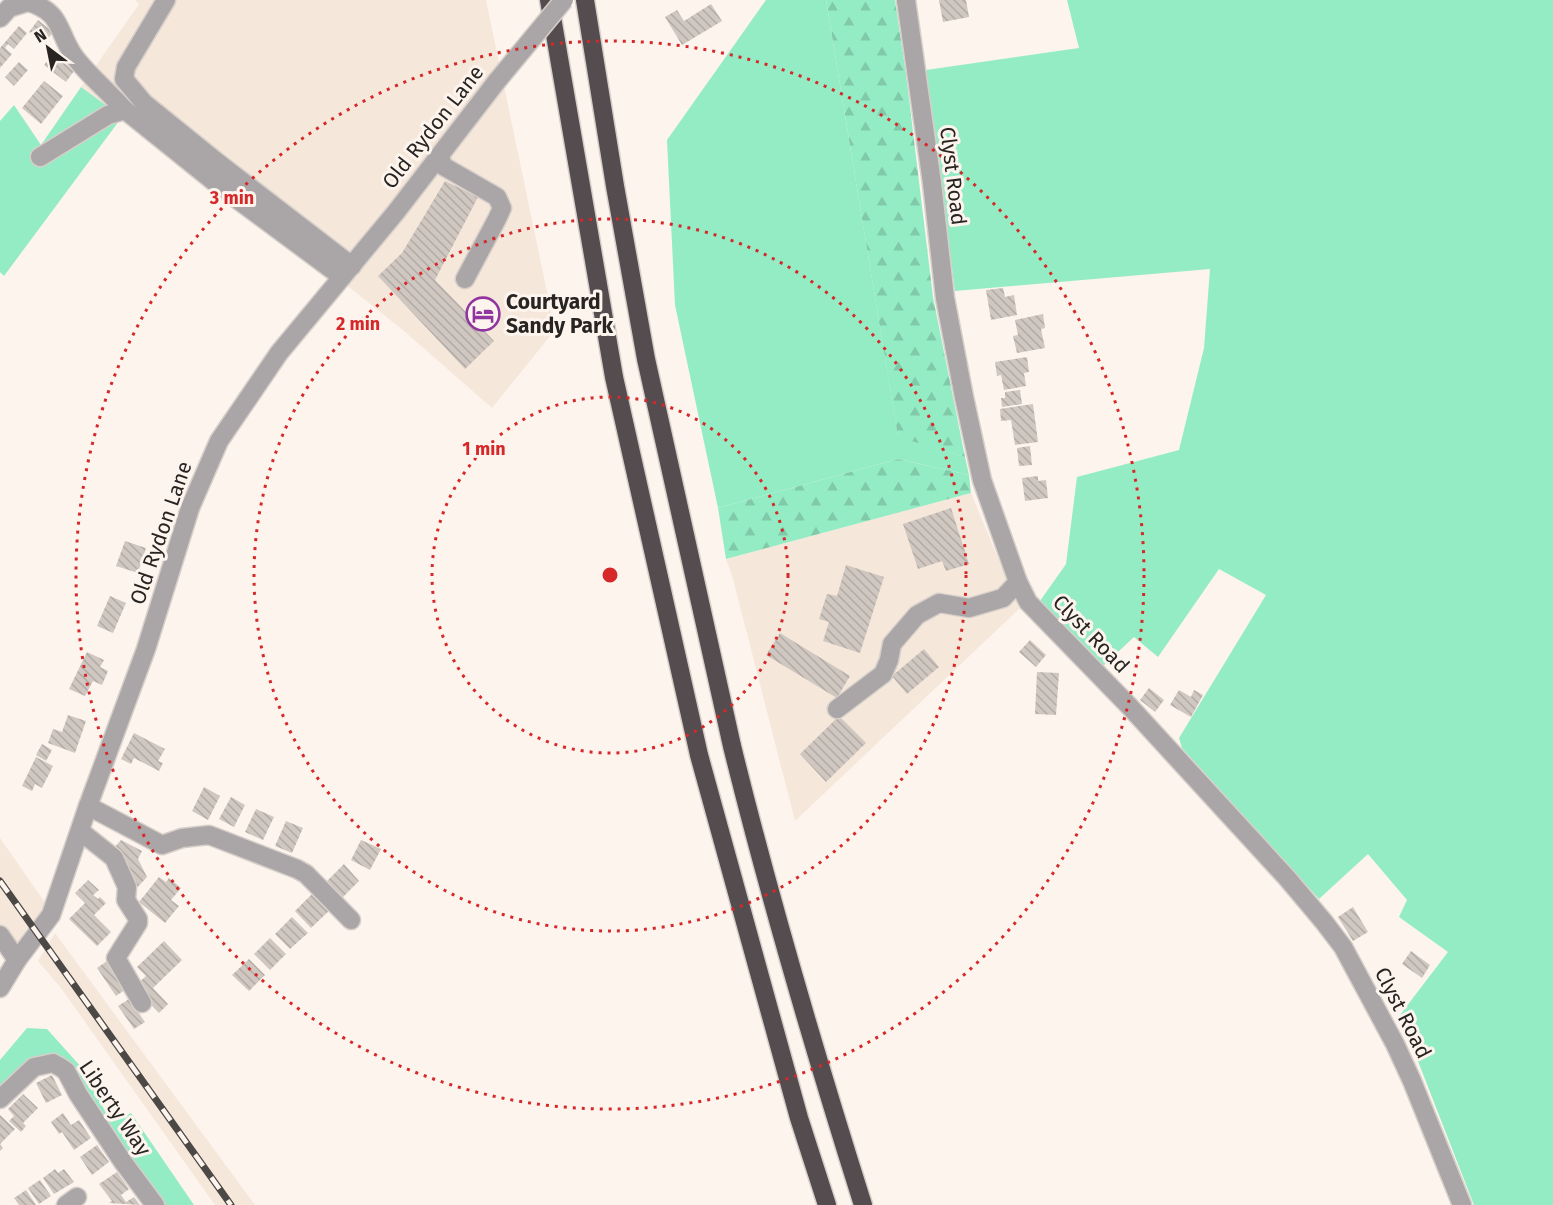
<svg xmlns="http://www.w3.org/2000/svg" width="1553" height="1205" font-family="'Fira Sans',sans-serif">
  <defs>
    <pattern id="forest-firs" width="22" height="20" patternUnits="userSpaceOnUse" patternTransform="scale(1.5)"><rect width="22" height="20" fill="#94ecc5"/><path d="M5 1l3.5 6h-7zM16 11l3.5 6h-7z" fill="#80caa9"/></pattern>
    <pattern id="building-back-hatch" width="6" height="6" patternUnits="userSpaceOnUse" patternTransform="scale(1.5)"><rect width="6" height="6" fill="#cfc7c0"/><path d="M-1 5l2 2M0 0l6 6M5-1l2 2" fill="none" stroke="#b2aba5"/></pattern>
  </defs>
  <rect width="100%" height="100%" fill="#fdf4ee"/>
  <g fill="#f6e7db">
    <path d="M135,0H486L555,330L492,408L404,331L325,268H313L81,87L139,4Z"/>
    <path d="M971,493L1019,609L795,821L733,579L726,559Z"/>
    <path d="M0,838L48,907L17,950L0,925Z"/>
    <path d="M55,933L174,1095L255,1205H215L61,988L38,961Z"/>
  </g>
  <g fill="#94ecc5">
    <path d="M766,0H826L898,436L965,457L969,475L898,459L718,508L675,305L667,140Z"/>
    <path d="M1067,0H1553V1205H1474L1400,1015L1448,952L1399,917L1407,900L1368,854L1319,899L1182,748L1179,738L1266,595L1219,569L1158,657L1134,637L1101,668L1053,619L1040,601L1066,564L1077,477L1179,450L1204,348L1210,269L955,291L926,70L1079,48Z"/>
    <path d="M81,87L122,117L4,276L0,272V121L14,105L41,145Z"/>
    <path d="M27,1028L47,1029L82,1068L111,1122L131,1113L194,1205H162L83,1090L74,1068L63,1058L44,1057L0,1092V1060Z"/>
  </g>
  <g fill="url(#forest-firs)">
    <path d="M826,0H895L906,74L933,297L965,457L898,437Z"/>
    <path d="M898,459L969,475L971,493L726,559L718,508Z"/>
  </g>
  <g fill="url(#building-back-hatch)">
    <path d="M939,0H966L969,17L943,22Z"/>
    <path d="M711,4L722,21L682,45L665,17L677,10L684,21Z"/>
    <path d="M38,20L53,32L45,43L29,32Z"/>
    <path d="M19,26L27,33L14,49L8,44L5,48L12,54L0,68V48Z"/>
    <path d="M53,54L74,71L66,82L44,65Z"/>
    <path d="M19,62L28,70L14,86L5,77Z"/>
    <path d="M44,81L63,96L41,124L22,108Z"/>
    <path d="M445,181L478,197L435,280L494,341L465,369L378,276L402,253Z"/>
    <path d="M1003,288L1005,297L1014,295L1017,315L991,320L986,290Z"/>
    <path d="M1043,314L1045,328L1041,329L1045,348L1017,353L1013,336L1018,335L1015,320Z"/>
    <path d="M1027,357L1029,372L1024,373L1026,386L1004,390L1001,375L997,376L995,362Z"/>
    <path d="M1020,390L1022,404L1002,407L1001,398H1005V392Z"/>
    <path d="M1033,404L1038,442L1015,445L1011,420L1001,421L1000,409Z"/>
    <path d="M1030,446L1032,465L1019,466L1017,448Z"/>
    <path d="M1038,476V481L1046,480L1048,498L1025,501L1022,478Z"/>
    <path d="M951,508L969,564L946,571L942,561L918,569L903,524Z"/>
    <path d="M125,541L146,548L138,573L116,566Z"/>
    <path d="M846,565L884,577L860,653L823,641L829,622L819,619L827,594L837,596Z"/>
    <path d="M110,596L126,603L113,633L97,626Z"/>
    <path d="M780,633L850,676L837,698L766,655Z"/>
    <path d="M1030,640L1046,655L1036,667L1019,652Z"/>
    <path d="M924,649L939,667L907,694L892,676Z"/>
    <path d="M87,652L104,660L100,667L108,671L102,685L93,681L85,696L69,689Z"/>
    <path d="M1037,672L1059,673L1056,715L1035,714Z"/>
    <path d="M1149,688L1164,700L1155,712L1140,700Z"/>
    <path d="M1179,690L1191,697L1194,690L1203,695L1191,717L1170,705Z"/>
    <path d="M68,715L86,721L75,753L48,743L53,729L62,732Z"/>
    <path d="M839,716L866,743L826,782L800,754Z"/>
    <path d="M134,733L165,749L158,761L163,763L159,771L134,758L131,764L121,759Z"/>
    <path d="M42,744L52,750L46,761L36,755Z"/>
    <path d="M36,757L53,766L42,788L35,784L32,791L22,786Z"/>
    <path d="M204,787L220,796L208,820L192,811Z"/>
    <path d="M231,797L245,805L234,827L219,819Z"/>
    <path d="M256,809L274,817L263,840L245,832Z"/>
    <path d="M286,821L303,828L292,853L275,846Z"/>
    <path d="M121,840L142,851L138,859L147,877L135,890L121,859L122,853L114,848Z"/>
    <path d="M361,840L381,849L370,870L351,860Z"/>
    <path d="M344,864L359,881L341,899L325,883Z"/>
    <path d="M159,877L166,882L169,878L181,888L171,900L179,906L165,923L139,902Z"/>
    <path d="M88,880L99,890L93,895L98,899L100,897L106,903L94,915L111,932L97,946L69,919L85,903L75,893Z"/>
    <path d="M314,892L331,909L311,928L295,911Z"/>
    <path d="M1353,907L1368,932L1353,941L1338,917Z"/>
    <path d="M292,917L308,933L290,949L275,934Z"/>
    <path d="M270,938L286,954L270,970L254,954Z"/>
    <path d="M164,941L182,960L153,988L168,1004L159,1013L134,987L146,976L137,967Z"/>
    <path d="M1411,951L1430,965L1422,978L1402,964Z"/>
    <path d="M249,959L265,975L249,991L232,975Z"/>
    <path d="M107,961L126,989L116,996L97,968Z"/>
    <path d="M129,999L145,1022L134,1029L118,1006Z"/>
    <path d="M52,1075L62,1095L46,1103L36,1083Z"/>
    <path d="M23,1094L38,1108L23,1123L26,1126L21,1132L9,1121L14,1116L8,1109Z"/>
    <path d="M63,1113L71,1125L79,1120L91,1138L74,1150L62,1132L59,1134L51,1122Z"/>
    <path d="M0,1115L15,1129L0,1144L3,1148L0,1151Z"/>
    <path d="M97,1145L109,1162L92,1175L80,1157Z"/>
    <path d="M55,1169L58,1173L64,1169L74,1182L54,1194L43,1178Z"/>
    <path d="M117,1172L129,1189L121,1195L126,1202L134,1197L140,1205L109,1203L112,1201L99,1184Z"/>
    <path d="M40,1180L51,1196L39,1204L28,1188Z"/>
    <path d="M26,1190L36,1205H19L14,1198Z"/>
  </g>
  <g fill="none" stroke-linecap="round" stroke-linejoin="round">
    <defs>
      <g id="minor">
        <path d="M166,0L126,67L124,79L144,103L217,162L352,266"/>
        <path d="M906,0L932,183L945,298L964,397L982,480L1018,582L1028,602L1131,708L1287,878L1324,922L1343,947L1395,1044L1412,1081L1462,1205"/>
        <path d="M0,18L9,8L28,2C63,12 57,32 74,56C86,73 110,93 125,110"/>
        <path d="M440,156L443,166L497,197L502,208L497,219L465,279"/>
        <path d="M40,157L108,115L125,110L222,188L342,277"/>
        <path d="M837,709L883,674L889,660L892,644L917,615L939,603L969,608L1003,598L1018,582"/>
        <path d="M88,806L162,845L182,838L209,835L297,869L306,874L351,920"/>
        <path d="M80,831L114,858L127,887L126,900L138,919V923L116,958L142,1003"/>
        <path d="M0,935L17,960"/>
        <path d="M0,988L17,960L51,915L88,806L146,649L190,508L219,441L279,353L396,212L497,81"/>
        <path d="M0,1099L34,1067L53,1063L60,1067L66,1071L78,1094L123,1162L155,1205"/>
        <path d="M66,1205L77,1197"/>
      </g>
      <g id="highway">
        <path d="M549,0L614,377L699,755L799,1118L827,1205"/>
        <path d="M585,0L615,186L646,359L732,746C770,900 815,1053 863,1205"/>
      </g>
    </defs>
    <use href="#minor" stroke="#d6cfc9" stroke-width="21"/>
    <use href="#highway" stroke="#d6cfc9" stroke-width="21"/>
    <use href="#minor" stroke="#aaa5a7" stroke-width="18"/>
    <use href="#highway" stroke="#554c4f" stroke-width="18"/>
    <defs>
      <path id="rail" d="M0,881L231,1205"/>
    </defs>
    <use href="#rail" stroke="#4c4845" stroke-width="7"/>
    <use href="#rail" stroke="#fdf4ee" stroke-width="4.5" stroke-dasharray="14" stroke-linecap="butt"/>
    <defs>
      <path id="minor-bridge" d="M497,81L564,0"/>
    </defs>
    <use href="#minor-bridge" stroke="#d6cfc9" stroke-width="21" stroke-linecap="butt"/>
    <use href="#minor-bridge" stroke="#aaa5a7" stroke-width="18"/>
  </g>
  <g fill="none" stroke="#d62828" stroke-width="3" stroke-dasharray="3 6">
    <circle cx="610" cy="575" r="178"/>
    <circle cx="610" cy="575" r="356"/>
    <circle cx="610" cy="575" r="534"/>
  </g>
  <defs>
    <symbol id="hotel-ring" viewBox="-11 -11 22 22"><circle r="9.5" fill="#fdf4ee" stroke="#9035a0" stroke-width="1.5"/><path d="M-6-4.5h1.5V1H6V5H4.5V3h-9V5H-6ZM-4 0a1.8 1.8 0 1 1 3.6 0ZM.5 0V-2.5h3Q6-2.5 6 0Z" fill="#9035a0"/></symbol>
  </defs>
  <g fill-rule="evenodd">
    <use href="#hotel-ring" x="464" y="295" width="38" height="38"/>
  </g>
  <g text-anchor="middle" stroke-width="6" stroke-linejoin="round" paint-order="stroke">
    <g font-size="21" fill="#272421" stroke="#fdf4ee">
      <text transform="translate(433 127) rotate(-52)" y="7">Old Rydon Lane</text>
      <text transform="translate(953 176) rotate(83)" y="7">Clyst Road</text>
      <text transform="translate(161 533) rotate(-71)" y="7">Old Rydon Lane</text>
      <text transform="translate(1091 634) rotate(46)" y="7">Clyst Road</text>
      <text transform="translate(1403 1013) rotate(63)" y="7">Clyst Road</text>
      <text transform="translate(115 1108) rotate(56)" y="7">Liberty Way</text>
    </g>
    <g font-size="21" font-weight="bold" fill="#272421" stroke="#fdf4ee" text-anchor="start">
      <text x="506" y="309">Courtyard<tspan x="506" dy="24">Sandy Park</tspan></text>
    </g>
  </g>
  <circle cx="610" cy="575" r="9" fill="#d62828" stroke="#fdf4ee" stroke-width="3"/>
  <g font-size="18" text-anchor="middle" font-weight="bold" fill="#d62828" stroke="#fdf4ee" stroke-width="6" stroke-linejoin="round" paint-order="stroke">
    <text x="232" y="204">3 min</text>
    <text x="358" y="330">2 min</text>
    <text x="484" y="455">1 min</text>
  </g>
  <g transform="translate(48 48) rotate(328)" stroke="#fdf4ee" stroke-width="4.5" paint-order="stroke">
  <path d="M0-4.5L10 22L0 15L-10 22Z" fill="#272421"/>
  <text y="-9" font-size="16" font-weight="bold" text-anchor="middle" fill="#272421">N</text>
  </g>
</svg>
